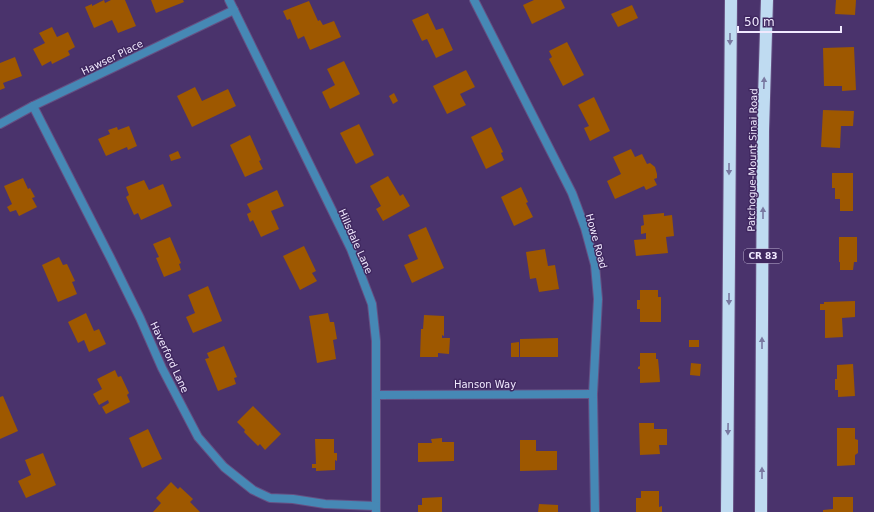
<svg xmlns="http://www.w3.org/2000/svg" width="874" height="512" font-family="'DejaVu Sans',sans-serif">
  <rect width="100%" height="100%" fill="#4a336c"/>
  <g fill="#9e5800">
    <path d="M104,0L105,3L111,0H125L136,26L118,33L112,20L94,28L85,7L92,4V6Z"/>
    <path d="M151,0H183L184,2L156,13Z"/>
    <path d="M534,0H561L565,8L532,24L523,5Z"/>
    <path d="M836,0H856L855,15L835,14Z"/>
    <path d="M309,1L318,21L320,20L323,25L334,21L341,37L310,50L304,36L298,39L290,19L287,20L283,11Z"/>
    <path d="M632,5L638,18L618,27L611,14Z"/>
    <path d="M428,13L436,30L443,28L453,50L436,58L427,39L422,41L412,20Z"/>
    <path d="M52,27L57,37L68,32L75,47L68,51L70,55L52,64L51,61L42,66L33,49L45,43L39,33Z"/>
    <path d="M567,42L584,75L563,86L549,59L552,57L549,51Z"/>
    <path d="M854,47L856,90L842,91V86H824L823,48Z"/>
    <path d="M15,57L22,76L3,83L5,88L0,90V63Z"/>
    <path d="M344,61L360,94L330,109L322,92L335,85L327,69Z"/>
    <path d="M466,70L475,87L460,94L466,105L447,114L433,86Z"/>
    <path d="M195,87L202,101L228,89L236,106L192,127L177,96Z"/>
    <path d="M394,93L398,101L393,104L389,96Z"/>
    <path d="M594,97L610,131L590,141L584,128L589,126L578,105Z"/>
    <path d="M823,110L854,111L853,126H841L840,148L821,147Z"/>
    <path d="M359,124L374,155L356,164L340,133Z"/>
    <path d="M129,126L137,146L128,150L127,147L106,156L98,139L110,134L108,130L117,127L118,130Z"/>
    <path d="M491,127L503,152L501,153L504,160L486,169L471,137Z"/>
    <path d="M250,135L261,160L259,161L263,169L245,177L230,145Z"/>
    <path d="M631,149L635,157L642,154L647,164L650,163L655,167L657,174V178L654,179L657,185L646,190L644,186L615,199L607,181L621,174L613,157Z"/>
    <path d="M178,151L181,158L171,161L169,155Z"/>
    <path d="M832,173H853V211H840V199H835V188H832Z"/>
    <path d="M388,176L400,196L403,194L410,206L383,221L376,209L381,206L370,186Z"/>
    <path d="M23,178L28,189L30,188L35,197L32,198L37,207L19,216L16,210L10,212L7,207L12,204L4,186Z"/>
    <path d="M144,180L149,190L163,184L172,206L141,220L138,213L134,215L126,197L129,195L126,187Z"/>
    <path d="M521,187L528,202L526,203L533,217L514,226L501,197Z"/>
    <path d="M277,190L284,206L271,211L279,229L261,237L253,220L250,222L247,214L251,212L247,204Z"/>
    <path d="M664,213V216L672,215L674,236L666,237L668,253L636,256L634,240L646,239V233L641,234V226L644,225L643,215Z"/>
    <path d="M426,227L444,268L412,283L404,265L418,259L408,235Z"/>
    <path d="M170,237L181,263L179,264L181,270L164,277L156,258L159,257L153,244Z"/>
    <path d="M839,237H857V262H854L853,270H840V262H839Z"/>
    <path d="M304,246L316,271L312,273L317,281L300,290L283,256Z"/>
    <path d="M545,249L548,266L555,265L559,289L539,292L536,278L530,279L526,252Z"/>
    <path d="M59,257L63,265L67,264L75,281L72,282L77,294L58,302L42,265Z"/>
    <path d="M208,286L222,321L193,333L186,317L195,313L188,295Z"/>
    <path d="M640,290H658V297H661V322H640V309H637V300H640Z"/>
    <path d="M855,301V317L842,318L843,337L825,338V310H820V304H824V302Z"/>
    <path d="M86,313L94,331L99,329L106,344L89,352L84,340L78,343L68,322Z"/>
    <path d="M328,313L330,322H334L337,339L333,340L336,359L317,363L309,316Z"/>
    <path d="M424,315L444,316V336L442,335V338H450L449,354L438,353V357H420L421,329H423Z"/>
    <path d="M558,338V357H520V339Z"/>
    <rect x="689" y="340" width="10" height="7"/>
    <path d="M519,342V357H511V343Z"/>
    <path d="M224,346L237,377L234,378L236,384L218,391L205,359L209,358L207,353Z"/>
    <path d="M640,353H656V359H658L659,369L660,382L640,383V369H638V367L640,366Z"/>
    <path d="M691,363L701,364L700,376L690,375Z"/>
    <path d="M853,364L855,396L838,397V390H835V379H837V365Z"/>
    <path d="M115,370L118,377L121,376L129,393L127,395L130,402L106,414L102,407L109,403L108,400L99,405L93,394L102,389L97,379Z"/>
    <path d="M3,396L18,431L0,439V397Z"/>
    <path d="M253,406L281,434L265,450L260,444L258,446L244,432L245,430L237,422Z"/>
    <path d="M639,423H654V429H667V445H659L660,454L640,455Z"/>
    <path d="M837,428H855V439L858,440V453L855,455V465L837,466Z"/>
    <path d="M148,429L162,459L142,468L129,438Z"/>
    <path d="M442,438V442H454V461L418,462V443H432L431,439Z"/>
    <path d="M315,439H334V453H337V461L335,460V470L316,471V468H312V464H316Z"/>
    <path d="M520,440H536V451H557V470L520,471Z"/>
    <path d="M43,453L56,485L26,498L18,481L31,475L25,460Z"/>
    <path d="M171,482L178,489L180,487L193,499L190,502L200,512H153L161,503L156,498Z"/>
    <path d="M641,491H659V507L662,506V512H636V498H641Z"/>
    <path d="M442,497V512H418V505H422V498Z"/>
    <path d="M833,497H853V512H823V510L833,509Z"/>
    <path d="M539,504L558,505V512H538Z"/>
  </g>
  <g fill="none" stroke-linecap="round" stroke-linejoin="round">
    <defs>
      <g id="street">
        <path d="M229,0L351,249L372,304L376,341V512"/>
        <path d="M474,0L572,193L585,228L595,265L598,299L593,394L595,512"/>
        <path d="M33,106L111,259L140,318L162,368L198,437L224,467L253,490L270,498L293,499L325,504L376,506"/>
        <path d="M0,124L33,106L234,10"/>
        <path d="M377,395L593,394"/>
      </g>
      <g id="highway">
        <path d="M727,512L731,0"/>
        <path d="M761,512L763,130L767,0"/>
      </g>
    </defs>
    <use href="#street" stroke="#655083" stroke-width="10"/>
    <use href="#highway" stroke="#655083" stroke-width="14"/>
    <use href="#street" stroke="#4688b5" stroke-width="8"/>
    <use href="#highway" stroke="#bfdbf1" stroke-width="12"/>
  </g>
  <defs><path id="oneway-solid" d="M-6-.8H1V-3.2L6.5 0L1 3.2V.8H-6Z"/></defs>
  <g fill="#7979a1">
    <use href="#oneway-solid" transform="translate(730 39) rotate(90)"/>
    <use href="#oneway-solid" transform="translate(764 83) rotate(-88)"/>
    <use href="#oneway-solid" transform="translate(729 169) rotate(90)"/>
    <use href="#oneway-solid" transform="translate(763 213) rotate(-90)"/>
    <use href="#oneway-solid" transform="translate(729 299) rotate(90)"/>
    <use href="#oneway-solid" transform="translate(762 343) rotate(-90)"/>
    <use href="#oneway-solid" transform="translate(728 429) rotate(91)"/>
    <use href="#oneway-solid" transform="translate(762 473) rotate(-90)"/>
  </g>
  <g text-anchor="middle" stroke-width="3" stroke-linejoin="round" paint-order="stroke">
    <rect fill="#402860" stroke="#bbafcf" stroke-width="1" x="744" y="249" width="38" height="14" rx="3"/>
    <g font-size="9" font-weight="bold" fill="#f0e9fe">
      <text x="763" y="259">CR 83</text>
    </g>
    <g font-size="10" fill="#f0e9fe" stroke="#402860">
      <text transform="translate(112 57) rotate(-26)" y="4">Hawser Place</text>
      <text transform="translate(752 160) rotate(-89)" y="4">Patchogue-Mount Sinai Road</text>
      <text transform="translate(356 241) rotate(66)" y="4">Hillsdale Lane</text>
      <text transform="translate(597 241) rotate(75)" y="4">Howe Road</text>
      <text transform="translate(170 357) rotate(65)" y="4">Haverford Lane</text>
      <text x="485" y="388">Hanson Way</text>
    </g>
  </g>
  <path d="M738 26v6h103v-6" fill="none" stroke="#f0e9fe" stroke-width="2"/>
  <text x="744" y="26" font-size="12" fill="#f0e9fe" stroke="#402860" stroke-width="3" paint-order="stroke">50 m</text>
</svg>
